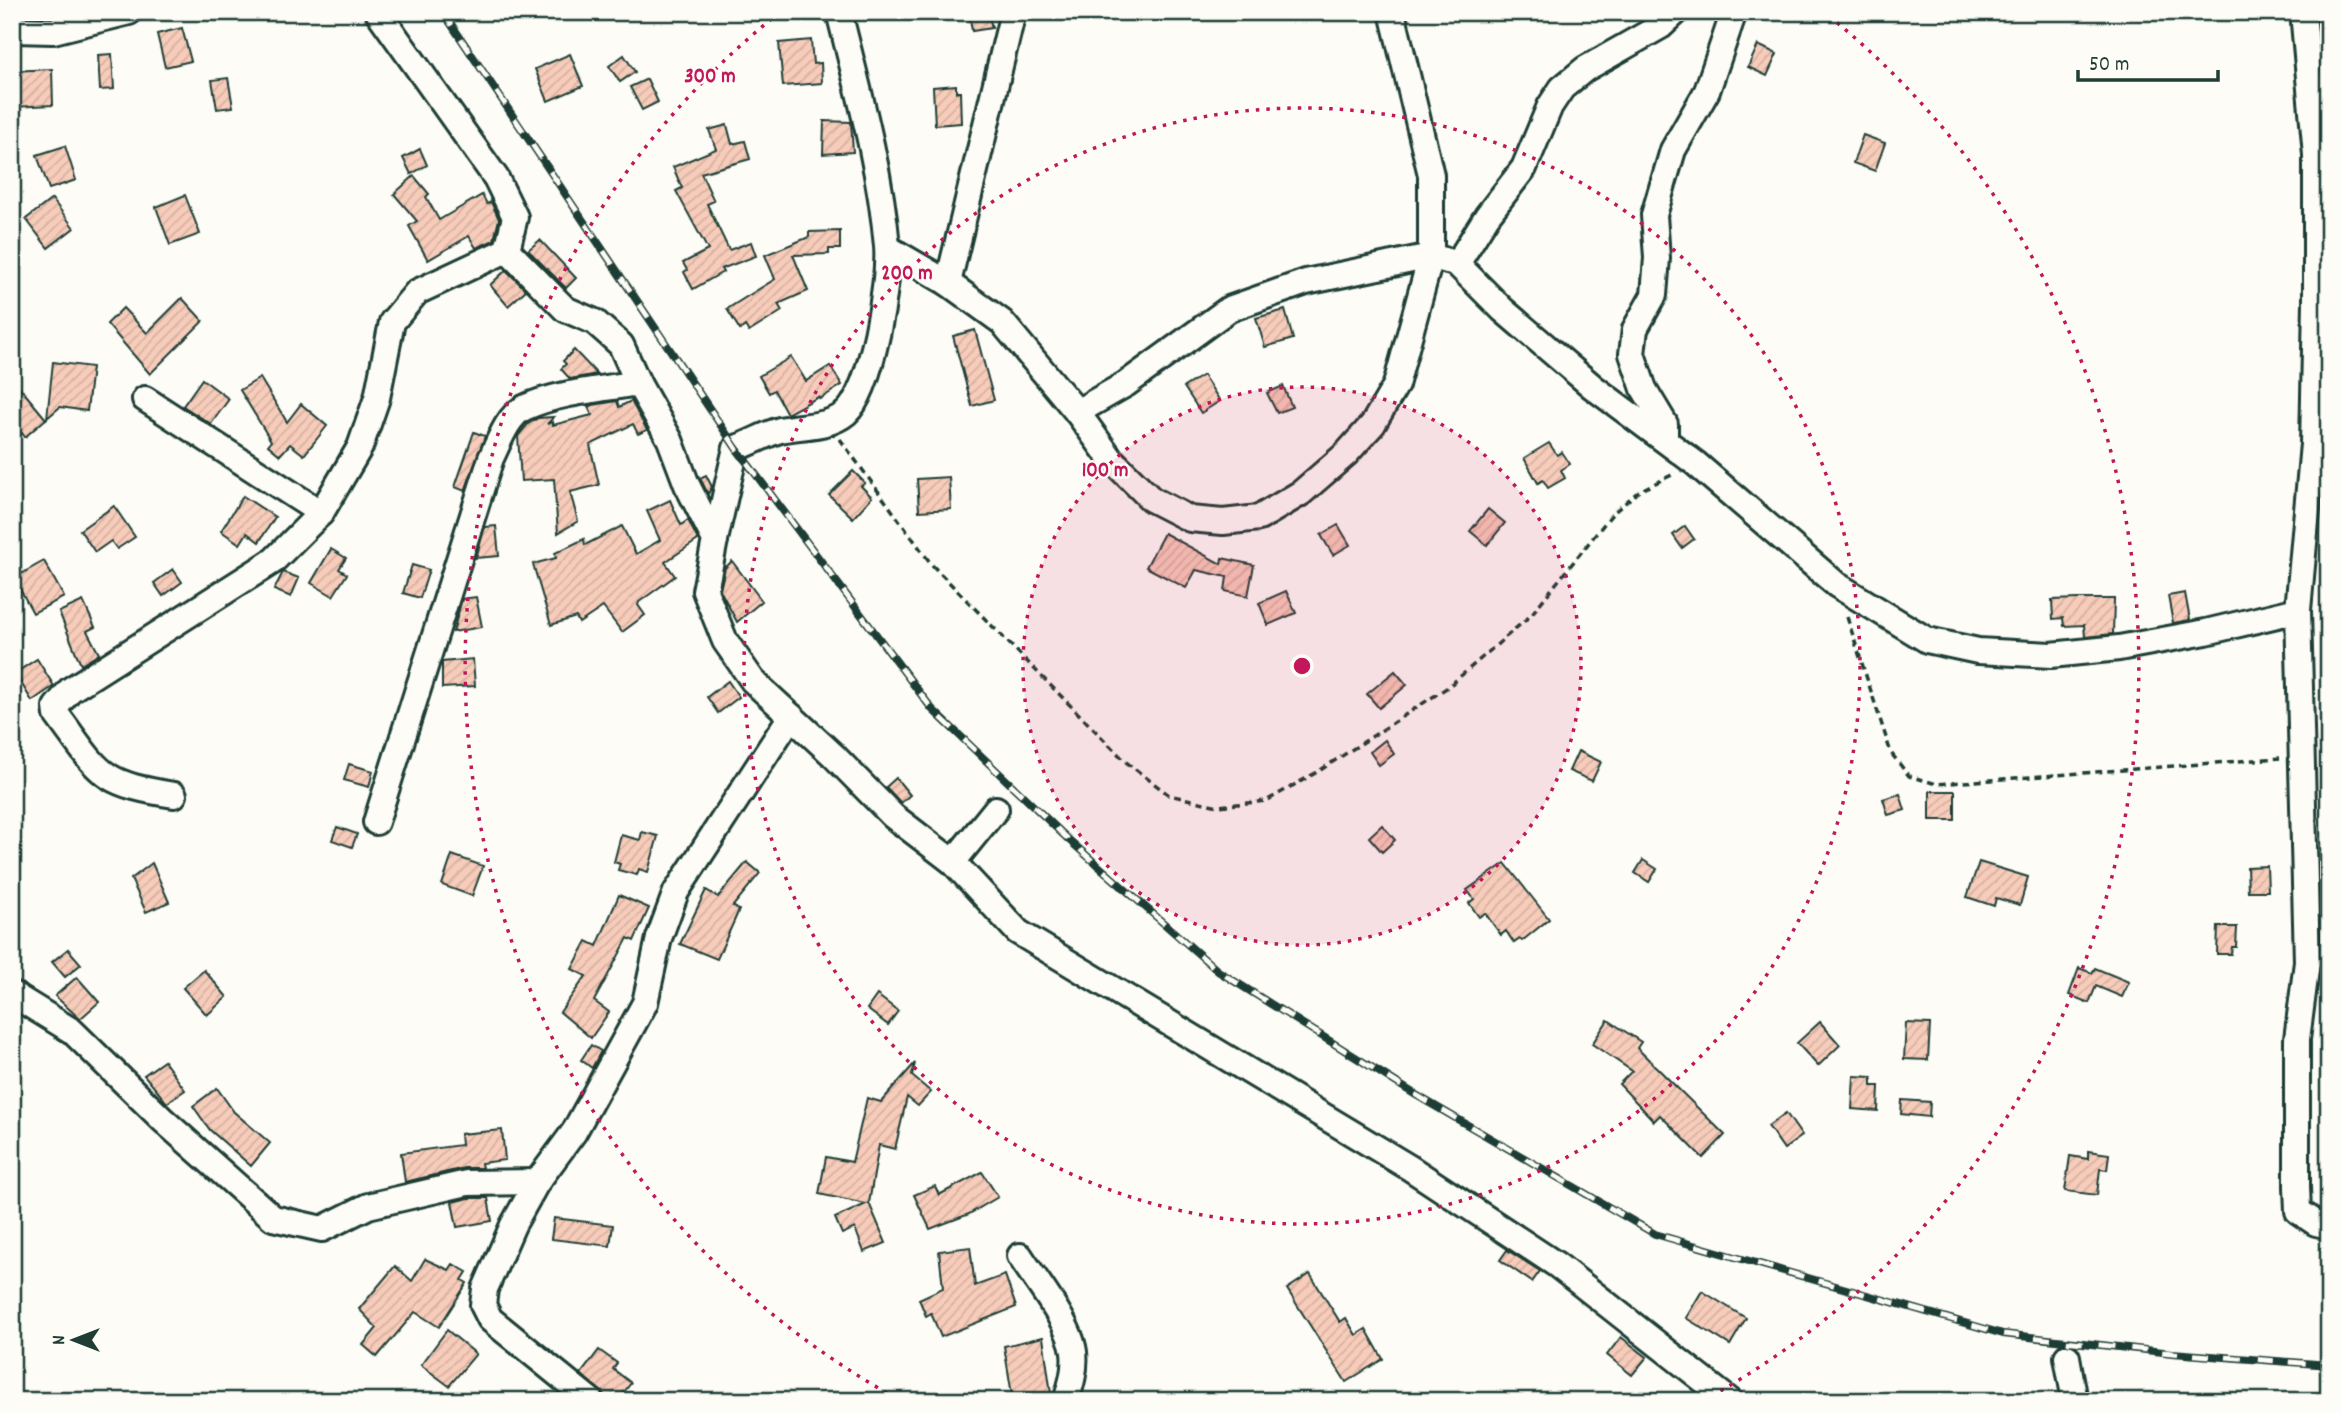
<svg xmlns="http://www.w3.org/2000/svg" width="2341" height="1413" font-family="Dekko,sans-serif">
  <defs>
    <pattern id="building-hatch" width="6" height="6" patternUnits="userSpaceOnUse" patternTransform="scale(1.75)"><rect width="6" height="6" fill="#f8ccba"/><path d="M-1 1l2-2M0 6l6-6M5 7l2-2" fill="none" stroke="#d4b0a0"/></pattern>
  </defs>
  <rect width="100%" height="100%" fill="#fdfcf7"/>
  <filter id="ink" filterUnits="userSpaceOnUse"><feTurbulence type="fractalNoise" baseFrequency=".0143" numOctaves="2"/><feDisplacementMap in="SourceGraphic" scale="14" xChannelSelector="R" yChannelSelector="G"/><feConvolveMatrix kernelMatrix="1 2 1 2 8 2 1 2 1" color-interpolation-filters="sRGB"/></filter>
  <g filter="url(#ink)">
    <g fill="url(#building-hatch)" stroke="#1f3d34" stroke-width="2">
      <path d="M969,12H988L992,28L972,31Z"/>
      <path d="M182,28L191,61L165,67L157,34Z"/>
      <path d="M811,40L813,64L821,63L822,83L783,86L779,43Z"/>
      <path d="M1758,45L1777,54L1767,76L1748,67Z"/>
      <path d="M112,54L114,89L100,90L98,55Z"/>
      <path d="M570,54L583,86L548,101L535,69Z"/>
      <path d="M624,55L635,72L620,82L609,66Z"/>
      <path d="M52,69L53,105L12,107V71Z"/>
      <path d="M228,78L233,107L217,109L212,80Z"/>
      <path d="M647,79L658,102L642,110L630,87Z"/>
      <path d="M956,85V92H960L961,123L935,125L933,87Z"/>
      <path d="M824,121L851,122L853,152L823,154Z"/>
      <path d="M727,125L732,144L745,141L750,159L701,173L714,201L707,204L729,250L751,242L756,256L721,269L723,272L693,289L684,272L687,270L683,263L708,250L676,191L682,188L673,167L716,149L709,130Z"/>
      <path d="M1863,135L1885,143L1875,171L1853,163Z"/>
      <path d="M65,146L76,180L49,189L37,155Z"/>
      <path d="M420,149L427,165L411,174L403,158Z"/>
      <path d="M414,176L429,194L426,197L439,220L482,195L487,204L491,202L499,219L494,240L476,248L469,236L428,260L409,226L417,221L394,194Z"/>
      <path d="M185,195L200,234L170,245L156,207Z"/>
      <path d="M52,199L74,228L48,248L26,219Z"/>
      <path d="M840,231V249H829V254L793,255L808,291L778,304L782,311L749,332L745,326L740,330L727,309L775,279L765,255L809,237V232Z"/>
      <path d="M540,240L576,278L566,288L528,250Z"/>
      <path d="M506,270L526,290L508,306L490,285Z"/>
      <path d="M182,298L203,321L150,374L107,324L123,308L147,333Z"/>
      <path d="M1285,310L1293,339L1265,347L1256,318Z"/>
      <path d="M975,330L994,400L972,406L953,336Z"/>
      <path d="M574,350L597,374L570,379L561,369L566,364L563,361Z"/>
      <path d="M791,357L806,381L830,366L842,385L820,399L818,397L787,414L774,390L769,393L759,376Z"/>
      <path d="M53,362L92,367L87,411L60,407L47,418Z"/>
      <path d="M1203,375L1220,401L1201,413L1184,387Z"/>
      <path d="M12,378L46,419L25,437L22,433L12,440Z"/>
      <path d="M260,378L287,422L301,404L327,426L304,455L290,444L280,455L268,445L271,441L240,390Z"/>
      <path d="M202,379L229,399L211,424L183,406Z"/>
      <path d="M1283,386L1292,407L1277,413L1267,393Z"/>
      <path d="M617,401L619,407L631,401L647,430L638,434L633,424L590,445L599,485L570,492L578,521L558,533L554,479L521,481L518,436L528,424L538,418L554,417L547,424L553,422V425L592,415L588,407L593,405Z"/>
      <path d="M474,432L485,436L465,491L455,487Z"/>
      <path d="M1549,443L1557,455L1562,452L1570,464L1561,470L1565,478L1548,488L1543,480L1538,483L1524,458Z"/>
      <path d="M853,471L865,483L861,486L872,497L853,518L829,495Z"/>
      <path d="M706,475L712,487L708,494L700,478Z"/>
      <path d="M949,477L951,509L919,511L917,479Z"/>
      <path d="M243,496L275,517L259,542L247,533L240,544L221,531Z"/>
      <path d="M670,500L681,525L688,520L698,540L665,562L675,576L639,602L638,605L645,615L622,632L603,607L579,623L576,617L551,625L533,564L556,558L555,553L584,539L585,545L622,526L636,554L660,540L647,511Z"/>
      <path d="M114,506L135,537L117,549L111,541L95,552L80,530Z"/>
      <path d="M1488,509L1505,523L1487,545L1470,531Z"/>
      <path d="M1338,525L1350,545L1333,555L1321,535Z"/>
      <path d="M496,526L499,556L476,558L485,527Z"/>
      <path d="M1685,526L1694,539L1682,548L1673,535Z"/>
      <path d="M1164,533L1221,564L1222,558L1254,565L1248,596L1225,591L1227,577L1196,570L1186,588L1146,567Z"/>
      <path d="M331,549L346,558L339,569L347,574L333,596L311,583Z"/>
      <path d="M44,561L64,597L33,613L14,578Z"/>
      <path d="M732,561L762,601L737,622L720,590L725,568Z"/>
      <path d="M412,565L429,570L420,598L403,593Z"/>
      <path d="M173,569L182,582L163,596L154,583Z"/>
      <path d="M283,572L299,578L291,597L274,590Z"/>
      <path d="M1286,591L1296,613L1268,625L1259,603Z"/>
      <path d="M2185,593L2190,620L2173,623L2168,596Z"/>
      <path d="M476,597L482,627L453,632L462,599Z"/>
      <path d="M2078,599H2114L2113,634L2085,637L2084,625L2064,626L2063,618L2053,619L2052,600Z"/>
      <path d="M83,601L95,627L87,631L99,654L81,665L59,612Z"/>
      <path d="M37,659L54,686L32,701L15,673Z"/>
      <path d="M473,659L475,686L442,688V662Z"/>
      <path d="M1395,671L1407,685L1379,708L1367,694Z"/>
      <path d="M728,681L739,697L718,713L707,697Z"/>
      <path d="M1385,740L1394,754L1379,765L1370,752Z"/>
      <path d="M1578,751L1601,762L1592,781L1569,771Z"/>
      <path d="M349,764L373,771L369,787L344,780Z"/>
      <path d="M896,778L910,795L901,803L886,787Z"/>
      <rect x="1930" y="791" width="25" height="29"/>
      <path d="M1900,794L1905,810L1888,815L1883,799Z"/>
      <path d="M1382,825L1395,840L1382,852L1369,837Z"/>
      <path d="M337,827L357,834L352,847L332,840Z"/>
      <path d="M642,832L658,836L648,872L639,869L637,875L618,870L620,864L614,862L621,835L640,840Z"/>
      <path d="M452,855L483,866L472,896L442,885Z"/>
      <path d="M1643,860L1657,869L1649,882L1635,873Z"/>
      <path d="M747,862L760,873L733,906L739,910L717,959L680,944L706,890L718,897Z"/>
      <path d="M1979,862L2028,877L2020,905L1996,898L1994,906L1967,897Z"/>
      <path d="M152,863L169,902L146,912L131,879Z"/>
      <path d="M1505,863L1549,919L1522,941L1520,939L1514,943L1506,931L1501,935L1485,913L1479,917L1469,903L1474,899L1467,890Z"/>
      <path d="M2267,866L2268,891H2248L2247,867Z"/>
      <path d="M619,895L649,908L634,941L628,938L594,1001L609,1012L591,1038L560,1012L586,976L572,969L587,941L597,946Z"/>
      <path d="M2218,927H2237L2236,947H2232L2231,954H2217Z"/>
      <path d="M68,949L81,964L65,977L52,962Z"/>
      <path d="M2079,968L2092,973L2095,968L2129,982L2122,997L2096,986L2089,1003L2069,995Z"/>
      <path d="M204,970L227,997L207,1015L183,988Z"/>
      <path d="M77,977L99,1002L80,1019L55,996Z"/>
      <path d="M877,995L898,1011L888,1025L867,1009Z"/>
      <path d="M1608,1020L1641,1042L1637,1048L1725,1135L1703,1158L1660,1115L1654,1121L1619,1084L1632,1071L1592,1044Z"/>
      <path d="M1820,1022L1840,1045L1818,1066L1797,1043Z"/>
      <path d="M1906,1023L1930,1024L1928,1060L1904,1059Z"/>
      <path d="M591,1045L601,1051L592,1068L581,1060Z"/>
      <path d="M164,1061L185,1090L167,1103L144,1075Z"/>
      <path d="M915,1063L912,1076L931,1092L918,1106L907,1097L895,1149L879,1145L869,1203L886,1243L864,1252L855,1228L842,1234L835,1218L866,1204L819,1194L826,1157L852,1162L867,1098L881,1102Z"/>
      <path d="M1854,1076L1872,1077V1086H1879L1878,1111L1852,1109Z"/>
      <path d="M217,1088L234,1112L270,1143L251,1166L210,1130L193,1106Z"/>
      <path d="M1902,1100L1930,1102L1929,1117L1901,1114Z"/>
      <path d="M1786,1113L1802,1136L1784,1149L1768,1126Z"/>
      <path d="M502,1130L505,1160L481,1163L482,1168H464L405,1182L401,1153L461,1145L460,1134Z"/>
      <path d="M2088,1151L2109,1154L2107,1170L2100,1169L2097,1195L2065,1191L2070,1156L2088,1159Z"/>
      <path d="M982,1172L998,1197L969,1214L930,1229L914,1195L935,1186L939,1195Z"/>
      <path d="M469,1198H488L492,1221L457,1227L452,1202Z"/>
      <path d="M554,1218L613,1225L610,1246L551,1239Z"/>
      <path d="M970,1247L975,1286L1005,1275L1016,1307L941,1337L931,1313L926,1316L919,1299L943,1288L939,1251Z"/>
      <path d="M1507,1250L1540,1271L1532,1282L1500,1260Z"/>
      <path d="M425,1259L449,1270L453,1264L467,1272L462,1280L467,1283L439,1327L415,1312L377,1357L363,1345L377,1328L359,1309L395,1266L412,1281Z"/>
      <path d="M1310,1274L1340,1322L1346,1318L1356,1335L1366,1329L1383,1359L1346,1382L1287,1289Z"/>
      <path d="M1702,1291L1746,1318L1730,1345L1686,1318Z"/>
      <path d="M447,1330L476,1354L449,1386L421,1365Z"/>
      <path d="M1043,1337L1052,1401H1013L1004,1346Z"/>
      <path d="M1621,1337L1647,1357L1632,1375L1607,1355Z"/>
      <path d="M599,1350L617,1363L613,1369L631,1383L617,1401H610L581,1374Z"/>
    </g>
    <g fill="none" stroke-linecap="round" stroke-linejoin="round">
      <defs>
        <g id="minor">
          <path d="M378,12L496,178L515,217L507,250"/>
          <path d="M2303,12L2316,155V302L2313,444L2298,610L2307,962L2297,1039V1187L2298,1211L2316,1223L2329,1226"/>
          <path d="M14,30L53,31L129,12"/>
          <path d="M888,248L948,283L1002,322L1077,412L1111,459L1151,499L1190,519L1223,522L1259,518L1301,493L1346,454L1373,424L1396,385L1431,256V175L1392,12"/>
          <path d="M1457,264L1487,216L1524,168L1550,106L1562,88L1585,69L1661,26L1676,12"/>
          <path d="M948,283L1013,12"/>
          <path d="M145,399L321,513"/>
          <path d="M1077,412L1126,384L1229,309L1306,282L1431,256L1457,264L1503,310L1593,387L1695,463L1837,585L1927,640L1978,651L2051,655L2119,648L2206,632L2298,610"/>
          <path d="M1665,439V424L1644,389L1632,354L1635,329L1654,295L1657,258L1654,215L1673,150L1707,91L1734,12"/>
          <path d="M715,540L736,448C751,443 766,434 780,430C802,425 828,428 846,413C872,390 890,280 887,246C880,167 858,89 839,12"/>
          <path d="M174,795C98,783 101,774 57,715L56,707L70,690L273,561L321,513L360,447L377,398L392,322L417,292L507,250L565,309L595,322L621,345L638,383L670,440L687,485L715,540L705,591L725,641L753,681L833,755L893,816L953,862L1018,932L1410,1168L1557,1265L1730,1401"/>
          <path d="M376,822L491,458C499,442 507,417 524,408C554,393 604,389 638,383"/>
          <path d="M953,862L996,809"/>
          <path d="M12,994L72,1031L163,1120L273,1218L322,1229L368,1206L467,1183L537,1182"/>
          <path d="M1020,1256C1036,1281 1070,1323 1074,1352C1076,1369 1071,1385 1066,1401"/>
          <path d="M2067,1357L2075,1401"/>
          <path d="M591,1401L490,1319L483,1305L485,1289L513,1225L537,1182L574,1132L645,1003L659,938L676,892L791,716"/>
        </g>
      </defs>
      <use href="#minor" stroke="#1f3d34" stroke-width="30"/>
      <g stroke="#1f3d34" stroke-width="3.5" stroke-dasharray="7 5" stroke-linecap="butt">
        <path d="M840,439L932,565L1126,762L1169,795L1218,806L1266,801L1319,771L1448,687L1530,616L1612,514L1639,491L1676,473"/>
        <path d="M1847,617L1891,753L1909,776L1937,784L2280,758"/>
      </g>
      <use href="#minor" stroke="#fdfcf7" stroke-width="24"/>
      <defs>
        <path id="rail" d="M443,12L736,448L932,709L1069,840L1218,971L1416,1095L1655,1234L2003,1334L2172,1353L2329,1365"/>
      </defs>
      <use href="#rail" stroke="#1f3d34" stroke-width="8"/>
      <use href="#rail" stroke="#fdfcf7" stroke-width="5" stroke-dasharray="16" stroke-linecap="butt"/>
    </g>
  </g>
  <circle cx="1302" cy="666" r="279" fill="#c2185b" fill-opacity=".12"/>
  <g fill="none" stroke="#c2185b" stroke-width="3.5" stroke-dasharray="3.5 7">
    <circle cx="1302" cy="666" r="279"/>
    <circle cx="1302" cy="666" r="558"/>
    <path d="M896 1398A837 837 0 0 1 775 16M1829 16A837 837 0 0 1 1708 1398"/>
  </g>
  <circle cx="1302" cy="666" r="10" fill="#c2185b" stroke="#fdfcf7" stroke-width="3.5"/>
  <g font-size="21" text-anchor="middle" font-weight="bold" fill="#c2185b" stroke="#fdfcf7" stroke-width="5" stroke-linejoin="round" paint-order="stroke">
    <text x="710" y="82">300 m</text>
    <text x="907" y="279">200 m</text>
    <text x="1105" y="476">100 m</text>
  </g>
  <rect width="2341" height="1413" fill="none" stroke="#fdfcf7" stroke-width="42"/>
  <rect x="21" y="21" width="2299" height="1371" fill="none" stroke="#1f3d34" stroke-width="2.5" filter="url(#ink)"/>
  <g transform="translate(74 1340) rotate(270)" stroke="#fdfcf7" stroke-width="5" paint-order="stroke">
  <path d="M0-5L12 26L0 18L-12 26Z" fill="#1f3d34"/>
  <text y="-10" font-size="19" font-weight="bold" text-anchor="middle" fill="#1f3d34">N</text>
  </g>
  <path d="M2078 70v10h140v-10" fill="none" stroke="#1f3d34" stroke-width="3.5"/>
  <text x="2089" y="70" font-size="21" fill="#1f3d34" stroke="#fdfcf7" stroke-width="5" paint-order="stroke">50 m</text>
</svg>
